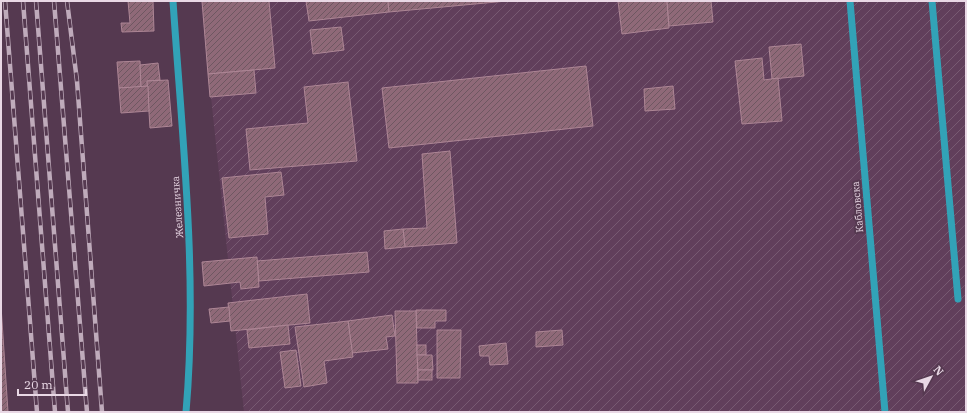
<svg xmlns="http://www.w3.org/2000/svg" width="967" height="413" font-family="'IBM Plex Serif',serif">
  <defs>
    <pattern id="industrial-furrows" width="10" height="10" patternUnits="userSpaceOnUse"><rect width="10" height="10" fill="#613f5b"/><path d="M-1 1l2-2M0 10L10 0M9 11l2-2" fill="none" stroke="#785a72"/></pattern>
    <pattern id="building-hatch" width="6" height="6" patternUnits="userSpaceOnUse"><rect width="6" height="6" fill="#8f6978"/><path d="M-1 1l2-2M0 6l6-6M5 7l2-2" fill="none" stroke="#6e5761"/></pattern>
  </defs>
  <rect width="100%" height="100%" fill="#553950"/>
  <path fill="url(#industrial-furrows)" d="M201,1H966V412H244Z"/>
  <g fill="url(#building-hatch)" stroke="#ad8695">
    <path d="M128,1H153L154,31L122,32L121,23H130Z"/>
    <path d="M202,1H269L275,68L208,74Z"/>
    <path d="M306,1H388L389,12L309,21Z"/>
    <path d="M388,1H507L389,12Z"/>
    <path d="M618,1H667L669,28L622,34Z"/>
    <path d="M667,1H711L713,22L669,26Z"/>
    <path d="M341,27L344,50L313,54L310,30Z"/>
    <path d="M801,44L804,76L772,79L769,47Z"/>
    <path d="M762,58L764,80L778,78L782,121L742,124L735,61Z"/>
    <path d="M140,61L141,87L119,88L117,62Z"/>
    <path d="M158,63L160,80L147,81L148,86L141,87L140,65Z"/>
    <path d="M586,66L593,126L389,148L382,88Z"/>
    <path d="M254,70L256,93L210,97L208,74Z"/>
    <path d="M168,80L172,126L150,128L147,81Z"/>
    <path d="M348,82L357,161L250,170L246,129L308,123L304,87Z"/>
    <path d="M148,86L149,111L121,113L119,88Z"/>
    <path d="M673,86L675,109L645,111L644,89Z"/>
    <path d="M450,151L457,243L405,247L403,229L427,228L422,154Z"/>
    <path d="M281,172L284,195L265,197L268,234L229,238L222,178Z"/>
    <path d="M403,229L405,247L385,249L384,231Z"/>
    <path d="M367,252L369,272L259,281L257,261Z"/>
    <path d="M257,257L259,287L241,289L240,282L204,286L202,262Z"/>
    <path d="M307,294L310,323L231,331L228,303Z"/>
    <path d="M1,306L8,412H1Z"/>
    <path d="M229,307L230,321L211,323L209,309Z"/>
    <path d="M446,310V321H435V328H417L416,310Z"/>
    <path d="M395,311H416L418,383H397Z"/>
    <path d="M392,315L395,336L386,337L388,349L352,353L348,321Z"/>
    <path d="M348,321L353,357L324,361L327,383L304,387L295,327Z"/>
    <path d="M288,325L290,344L249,348L247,330Z"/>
    <path d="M437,330H461L460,378H437Z"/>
    <path d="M562,330L563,345L536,347V332Z"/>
    <path d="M506,343L508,364L490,365L489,356H480L479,346Z"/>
    <rect x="417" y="345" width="9" height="10"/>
    <path d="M296,350L301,386L285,388L280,352Z"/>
    <path d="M417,355H432L433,370H418Z"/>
    <rect x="418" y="370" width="14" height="10"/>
  </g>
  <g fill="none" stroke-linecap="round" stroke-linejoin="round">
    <g stroke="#32a2b7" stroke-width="7">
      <path d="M173,1C182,137 198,275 186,412"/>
      <path d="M850,1L885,412"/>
      <path d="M932,1L958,299"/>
    </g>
    <defs>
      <g id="rail">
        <path d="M5,1L37,412"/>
        <path d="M23,1L55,412"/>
        <path d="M36,1L68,412"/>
        <path d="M54,1L87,412"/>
        <path d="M67,1L77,81L102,412"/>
      </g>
    </defs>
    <use href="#rail" stroke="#bfabbb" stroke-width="4.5"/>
    <use href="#rail" stroke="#553950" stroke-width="3" stroke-dasharray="9" stroke-linecap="butt"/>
  </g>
  <g text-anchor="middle" stroke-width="4" stroke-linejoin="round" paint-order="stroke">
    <g font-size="10" fill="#e9d8e5" stroke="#553950">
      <text transform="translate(177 207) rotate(-94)" y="4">Железничка</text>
      <text transform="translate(857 207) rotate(-95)" y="4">Кабловска</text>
    </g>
  </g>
  <rect width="967" height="413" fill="none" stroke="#e9d8e5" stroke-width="4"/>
  <g transform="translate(931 377) rotate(50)" stroke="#553950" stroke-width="3" paint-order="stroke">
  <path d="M0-3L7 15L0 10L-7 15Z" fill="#e9d8e5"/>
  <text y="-6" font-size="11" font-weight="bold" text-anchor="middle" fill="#e9d8e5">N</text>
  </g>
  <path d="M18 389v6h68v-6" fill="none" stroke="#e9d8e5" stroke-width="2"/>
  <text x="24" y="389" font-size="12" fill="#e9d8e5" stroke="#553950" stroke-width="3" paint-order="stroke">20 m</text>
</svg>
